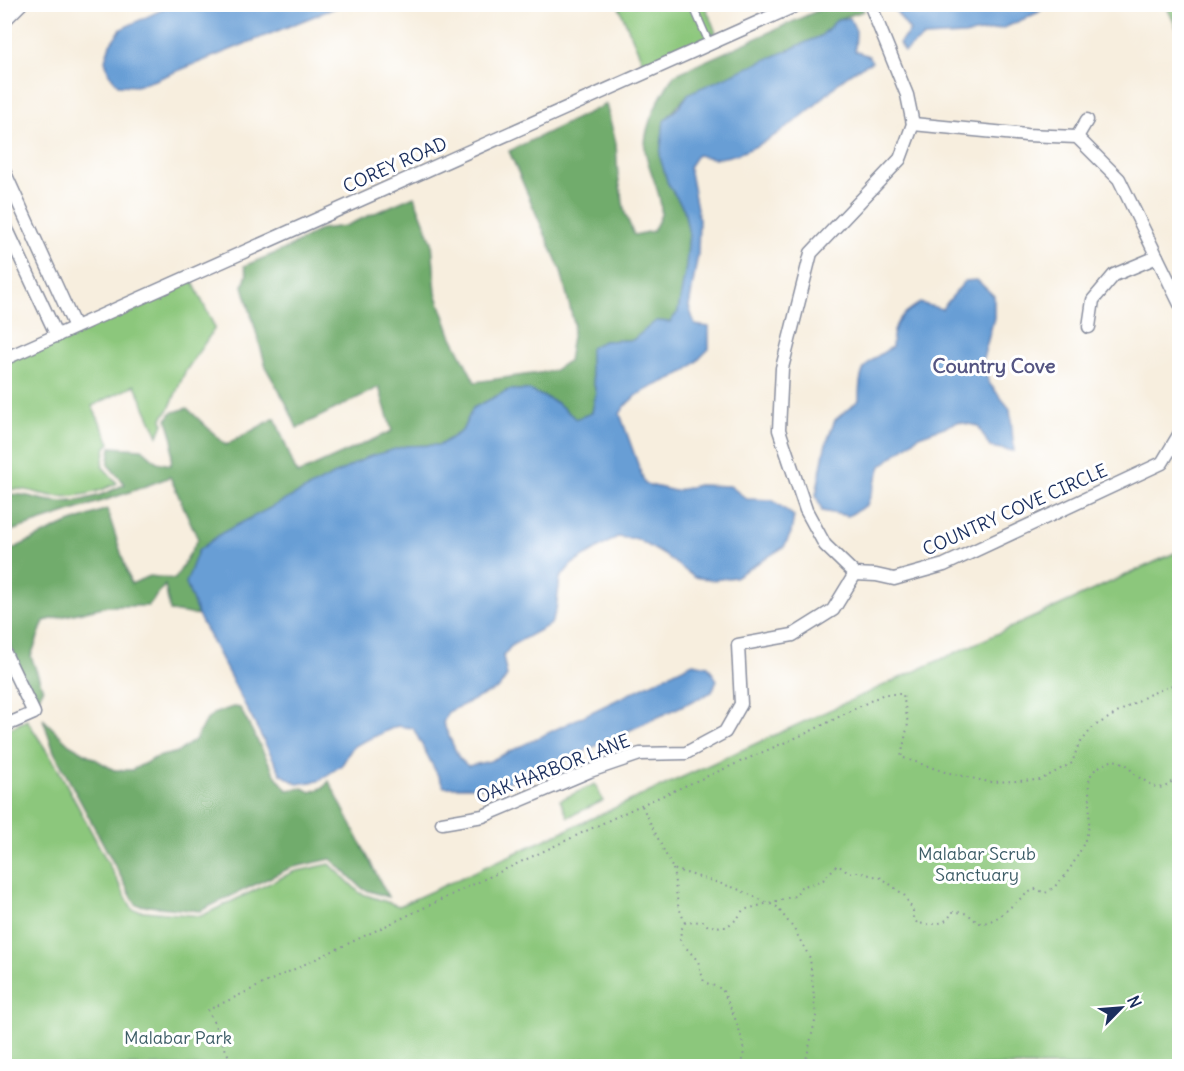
<svg xmlns="http://www.w3.org/2000/svg" width="1184" height="1071" font-family="Delius,sans-serif">
  <rect width="100%" height="100%" fill="#fff"/>
  <filter id="ink" filterUnits="userSpaceOnUse"><feTurbulence type="fractalNoise" baseFrequency=".0167" numOctaves="2"/><feDisplacementMap in="SourceGraphic" scale="12" xChannelSelector="R" yChannelSelector="G"/><feConvolveMatrix kernelMatrix="1 2 1 2 8 2 1 2 1" color-interpolation-filters="sRGB"/></filter>
  <filter id="wash" filterUnits="userSpaceOnUse"><feTurbulence type="fractalNoise" baseFrequency=".008" numOctaves="4" result="noise"/><feDisplacementMap in="SourceGraphic" scale="24" xChannelSelector="R" yChannelSelector="G"/><feGaussianBlur stdDeviation="1.35" result="paint"/><feColorMatrix in="noise" values="0 0 0 0 0 0 0 0 0 0 0 0 0 0 0 0 0 1.4 0 .05"/><feComposite in="paint" operator="in"/></filter>
  <g filter="url(#wash)">
    <rect width="100%" height="100%" fill="#f7eede"/>
    <g fill="#8cc77c" stroke="#547b6d" stroke-width="1.5">
      <path d="M618,5H705L716,33L645,67Z"/>
      <path d="M1166,5H1179V33Z"/>
      <path d="M190,276L215,328L185,372L169,409L162,418L163,424L158,436L135,385L92,406L110,443L106,447L102,466L117,483C98,493 74,499 52,496C33,493 25,487 5,490L4,361Z"/>
      <path d="M1179,551V1066H5L4,731L27,720L57,767L133,910L201,916L293,872L330,864L360,893L399,906Z"/>
      <path d="M595,784L603,801L568,817L560,800Z"/>
    </g>
    <g fill="#71ac6c" stroke="#466e65" stroke-width="1.5">
      <path d="M830,5H861L864,11L838,19L821,36L689,93L664,121L660,157L668,184L684,209L689,234L686,267L678,312L670,322L656,321L633,340L604,341L590,366L596,393L592,413L576,419L557,403L529,390H508L473,408L462,431L440,445L406,446L186,583L198,615L170,611L165,585L148,606H107L44,621L31,656L43,690L36,702L5,635L4,553L61,526L107,509L131,584L150,576L175,579L198,539L170,477L127,493L5,533V495C25,492 33,499 52,501C78,504 103,496 125,484L108,465L111,447L142,449L157,462L171,465L173,439L167,419L171,413L187,408L226,445L275,418L297,474L392,431L379,387L297,428L285,401L267,370L243,286L247,274L244,266L288,248L321,229L345,226L414,196L432,242L436,293L451,335L475,382L553,371L568,361L574,324L561,271L509,151L606,104L616,143L618,176L625,213L634,235L653,231C655,227 660,219 661,214C663,196 647,167 645,150C644,123 660,97 674,75Z"/>
      <path d="M233,707L240,708L276,776L287,790L303,788L311,792L324,787L329,781L388,897L363,889L331,859L290,868L200,911L136,905L54,752L43,719L69,744L114,770H132L157,757L178,752L196,739L204,723L213,714Z"/>
    </g>
    <g fill="#679ed5" stroke="#41669a" stroke-width="1.5">
      <path d="M174,4H342V5L155,80L136,86L118,85L109,74L105,60L110,44L121,29Z"/>
      <path d="M895,4H1046V5L1039,12L1004,28L964,35L924,37L904,52L899,43L910,31L893,7Z"/>
      <path d="M850,18L856,31L855,51L869,56L872,62C841,75 836,87 813,107C788,128 749,157 715,158C709,158 702,156 697,155L689,167L699,219L698,254L689,307L695,325L709,327V349C701,356 693,367 684,372C662,385 632,390 620,414L645,484L675,491L698,485L730,486L747,499L772,500L794,516L791,533L784,547L735,577L713,580L694,577L664,555L637,539L617,537L572,564L560,578L556,610L551,624L512,645L503,656L507,676L499,688L448,712L443,723L459,758L468,766L490,761L693,663L708,666L717,680L712,692L540,772L490,787H444L413,728L397,726L356,745L352,748L342,765L318,781L297,784L281,774L198,615L186,583L198,551L222,533L368,457L406,446L440,445L462,431L473,408L509,390H529L557,403L576,419L592,413L596,393L590,366V348L604,341L633,340L656,321L670,322L678,312L686,267L689,234L684,209L668,184L660,157L664,121L680,106L689,93L821,36L838,19Z"/>
      <path d="M977,280L994,296V318L982,362L989,383L1010,409L1014,451L990,447L978,426L958,422L919,436L881,466L867,505L848,516L822,511L816,495L825,447L835,420L859,400C859,365 865,364 892,347C893,322 899,316 920,303L942,309L965,281Z"/>
    </g>
  </g>
  <g filter="url(#ink)">
    <g fill="none" stroke-linecap="round" stroke-linejoin="round">
      <defs>
        <path id="service" d="M692,4L710,45"/>
        <g id="minor">
          <path d="M870,4L907,95L913,124L900,159L811,253L782,368L779,430L806,510L825,545L855,574L876,575L894,579L944,565L1162,463L1180,433"/>
          <path d="M4,21L21,4"/>
          <path d="M913,124L1026,135L1077,137L1119,179L1180,304"/>
          <path d="M1077,137L1087,120"/>
          <path d="M4,171L75,327"/>
          <path d="M4,223L57,336"/>
          <path d="M1089,327L1093,300L1114,275L1157,257"/>
          <path d="M4,359L799,4"/>
          <path d="M4,651L34,713L4,726"/>
          <path d="M442,823L483,816L590,771L640,754L686,753L725,732L741,704L738,645L793,635L833,610L855,574"/>
        </g>
      </defs>
      <use href="#service" stroke="#898e9e" stroke-width="9"/>
      <use href="#minor" stroke="#898e9e" stroke-width="15"/>
      <g stroke="#898e9e" stroke-width="2" stroke-dasharray="1.5 4.5" stroke-linecap="butt">
        <path d="M642,806L673,869L735,888L777,907L794,929L810,958L816,1017L806,1060L800,1066"/>
        <path d="M673,869L678,905L685,923"/>
        <path d="M233,1066L208,1010L641,805L809,732L884,694H903L908,724L901,757L945,772L989,782L1040,780L1072,763L1078,746L1093,727L1148,695L1180,682"/>
        <path d="M557,1066C580,1060 603,1062 626,1066"/>
        <path d="M740,1066C752,1049 730,1007 722,989L704,982L698,961L680,941L681,930L685,923L703,921L708,926L726,927L737,919L743,910L795,896L801,887L823,880L837,865L849,872H858L882,878L904,895L913,910V917L917,923C929,925 947,926 952,912C957,912 962,912 967,914C972,916 976,924 983,923C1002,921 1017,896 1036,889L1045,893C1063,885 1084,849 1088,830C1090,822 1089,814 1090,807C1091,795 1086,788 1091,775C1095,767 1106,763 1114,760L1126,764L1135,775L1157,788L1165,787L1174,780L1180,769"/>
      </g>
      <use href="#service" stroke="#fff" stroke-width="6"/>
      <use href="#minor" stroke="#fff" stroke-width="12"/>
    </g>
  </g>
  <g text-anchor="middle" stroke-width="6" stroke-linejoin="round" paint-order="stroke">
    <g font-size="18" fill="#1b2f5e" stroke="#fff">
      <text transform="translate(395 165) rotate(-24)" y="6">COREY ROAD</text>
      <text transform="translate(1015 510) rotate(-24)" y="6">COUNTRY COVE CIRCLE</text>
      <text transform="translate(553 769) rotate(-21)" y="6">OAK HARBOR LANE</text>
    </g>
    <g font-size="18" fill="#3d5d67" stroke="#fff">
      <text x="977" y="860">Malabar Scrub<tspan x="977" dy="21">Sanctuary</tspan></text>
      <text x="178" y="1044">Malabar Park</text>
    </g>
    <g font-size="20" font-weight="bold" fill="#555683" stroke="#fff">
      <text x="994" y="373">Country Cove</text>
    </g>
  </g>
  <rect width="1184" height="1071" fill="none" stroke="#fff" stroke-width="24"/>
  <g transform="translate(1121 1008) rotate(65)" stroke="#ffffff" stroke-width="4.5" paint-order="stroke">
  <path d="M0-4.5L10 22L0 15L-10 22Z" fill="#1b2f5e"/>
  <text y="-9" font-size="16" font-weight="bold" text-anchor="middle" fill="#1b2f5e">N</text>
  </g>
</svg>
